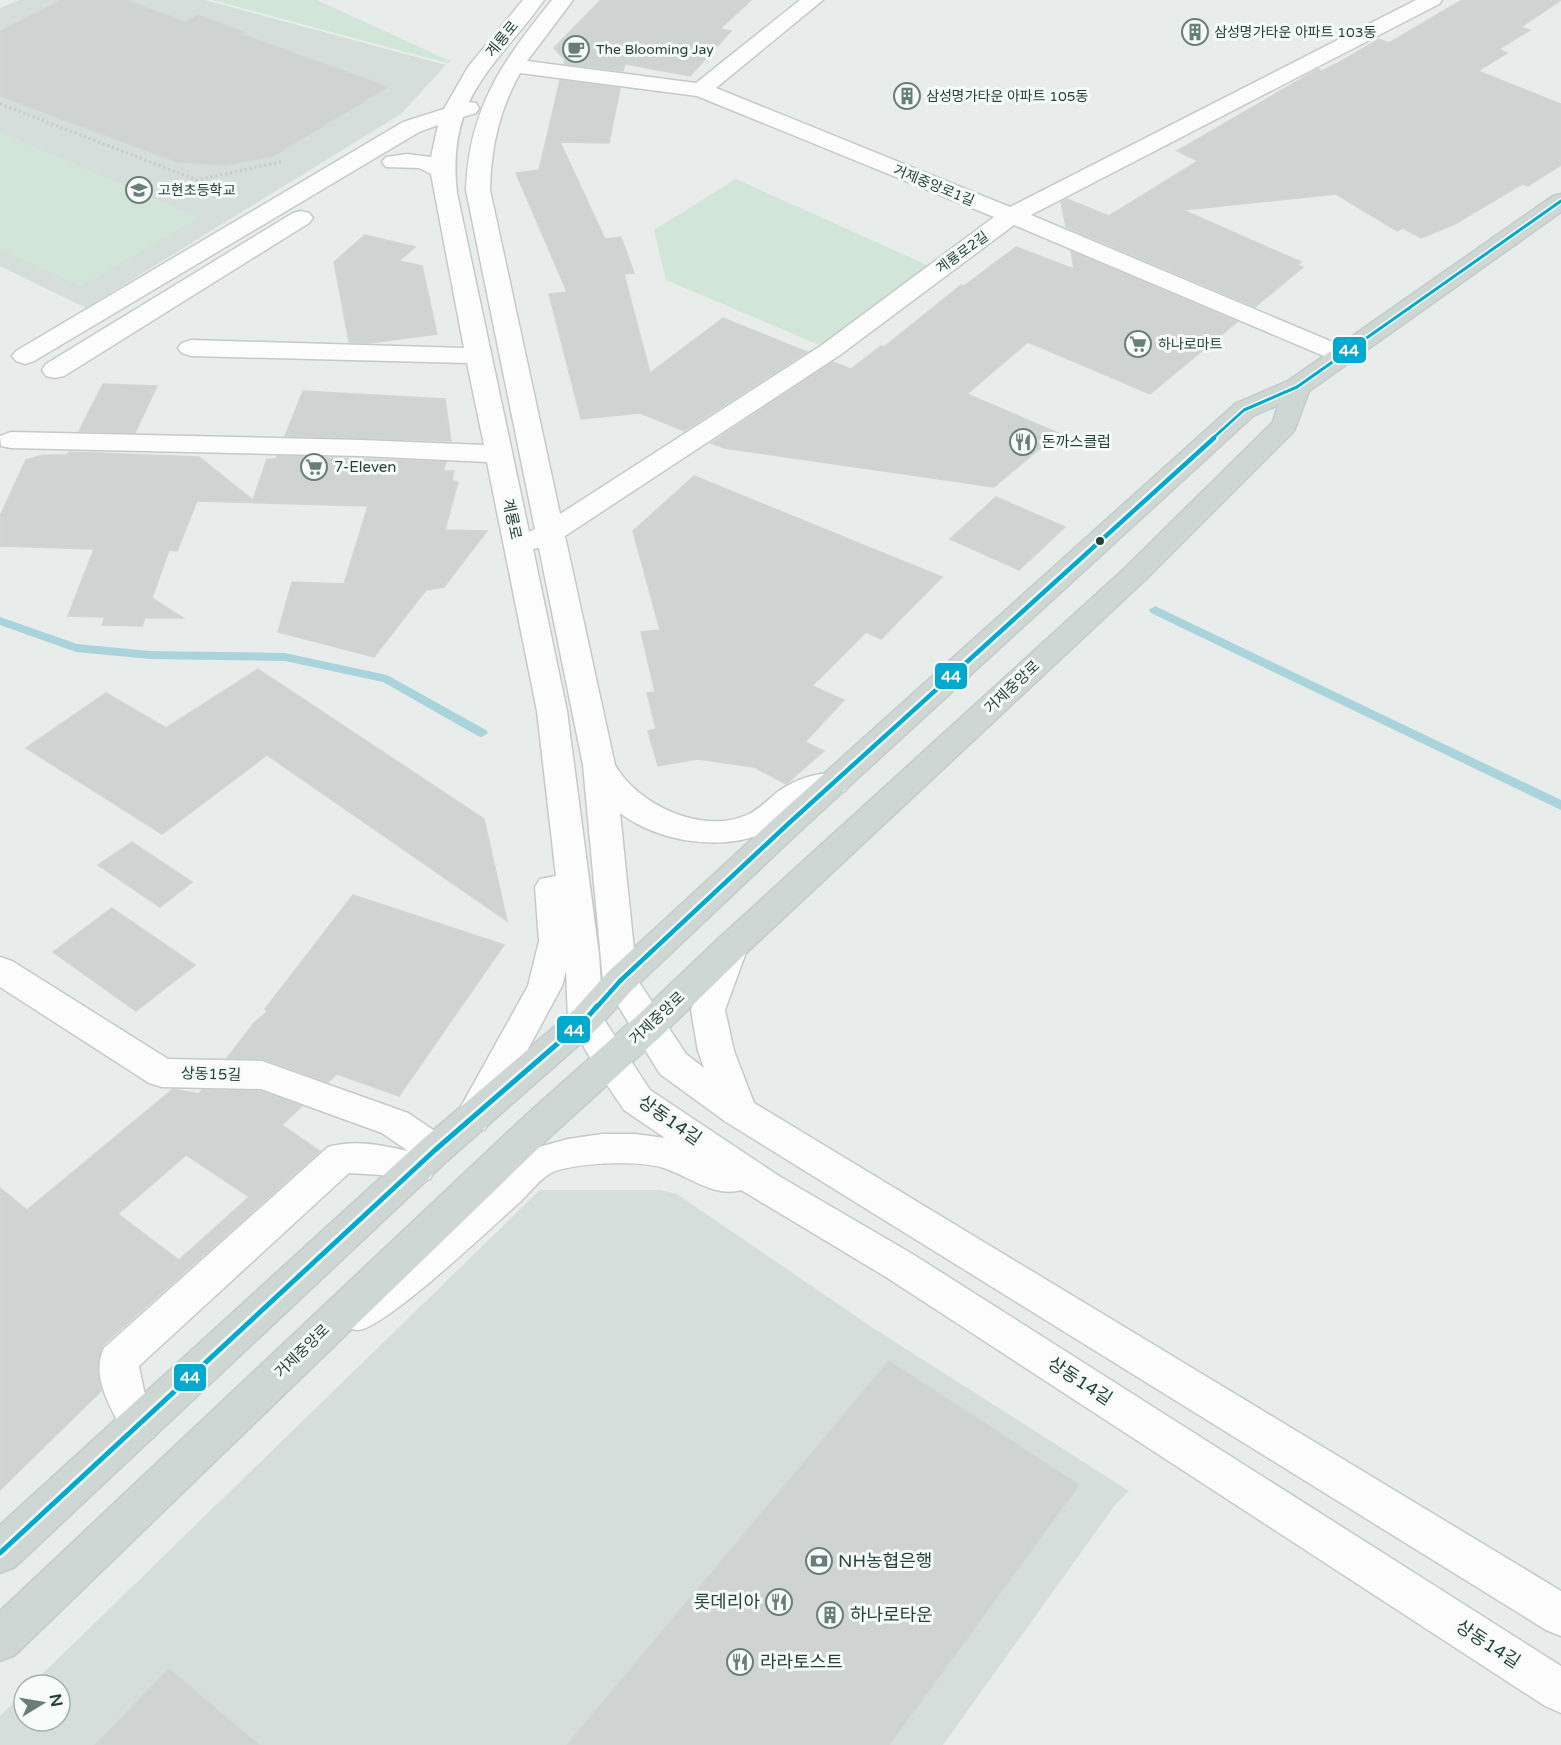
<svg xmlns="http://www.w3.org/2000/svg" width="1561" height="1745" font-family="'Varela Round','Noto Sans KR',sans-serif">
  <rect width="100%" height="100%" fill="#e8edeb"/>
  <g fill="#d6dedb">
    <path d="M19,0H205L446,65L401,114L86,308L0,266V8Z"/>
    <path d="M540,1190H660L677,1194L873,1328L1129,1491L1115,1505L943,1745H0V1716L24,1692V1721H60V1685H31Z"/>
  </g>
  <g fill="#d1e6d8">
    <path d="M212,0H317L452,62L447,63Z"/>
    <path d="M0,132L199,218L81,286L0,249Z"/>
    <path d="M736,179L938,270L831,350L666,280L654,230Z"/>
  </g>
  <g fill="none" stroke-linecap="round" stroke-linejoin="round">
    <g fill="#a9d4db" fill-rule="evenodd">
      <path d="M1155,606L1561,800V810L1151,613L1149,610Z"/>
      <path d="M0,617L77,644L150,651L285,653L387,675L486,730L488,733L482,737L478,736L383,682L285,661L150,659L76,652L0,625Z"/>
    </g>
  </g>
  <g fill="#cfd4d2" stroke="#d1d6d4" stroke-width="1.5" fill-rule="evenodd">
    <path d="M62,0H126L185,22L198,15L244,32L241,34L388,87L273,156L227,165L177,162L0,96V31Z"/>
    <path d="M601,0H751L720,29L731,31L690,76L625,64L623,71L564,64L565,60L554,48Z"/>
    <path d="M1462,0H1561L1521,27L1530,30L1499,49L1507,53L1478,71L1561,104V165L1528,186L1522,184L1455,224L1421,238L1403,228L1397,231L1336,194L1183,210L1301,262L1297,265L1303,267L1255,307L1066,227L1061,202L1067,199L1109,216L1198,161L1177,151L1318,69L1322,71L1340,62L1379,39L1389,43Z"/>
    <path d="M560,80L620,88L609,143L560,142L605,239L621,237L634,273L624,274L650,373L723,318L807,352L684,431L640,413L581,419L549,294L567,292L516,173L539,170Z"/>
    <path d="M365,235L415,247L399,261L422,266L437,334L369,343L349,342L334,262Z"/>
    <path d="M1016,247L1074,269L1071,251L1237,322L1150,394L1028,342L967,394L1058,433L994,487L724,448L711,443L833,362L851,369L881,346L884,347L961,285L964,286Z"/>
    <path d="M103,384L157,386L135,433L79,431Z"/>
    <path d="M303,391L445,399L451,441L285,436Z"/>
    <path d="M69,452L199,457L253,500L267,459H276L277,456L446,462L443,471H454L452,481L458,482L445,530L487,531L444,587L426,590L374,657L278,632L292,582L344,584L368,506L197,501L177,551L169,550L152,598L183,618H145L142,626L102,625L105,617L68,616L94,549L0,546V516L26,460L44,455H67Z"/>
    <path d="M694,476L942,577L881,639L866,632L812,686L844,700L805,742L824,751L786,784L754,767L697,759L658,766L648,731L656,729L647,693L655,692L641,632L660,630L633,531Z"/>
    <path d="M996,497L1065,527L1019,570L950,539Z"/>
    <path d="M258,669L484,819L507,921L267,755L162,834L26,748L106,693L166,728Z"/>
    <path d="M132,842L192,882L160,907L98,865Z"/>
    <path d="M353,895L504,945L399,1096L337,1074L328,1082L263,1059L227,1058L254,1023L267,1012L265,1009Z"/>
    <path d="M112,908L195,965L136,1011L53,952Z"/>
    <path d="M173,1089L199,1094L202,1090L261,1091L302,1106L282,1125L320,1151L102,1346L97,1370L101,1391L0,1490V1188L27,1210ZM186,1155L249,1197L179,1260L118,1214Z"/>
    <path d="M889,1361L1079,1485L889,1745H567Z"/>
    <path d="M169,1669L259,1745H95Z"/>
  </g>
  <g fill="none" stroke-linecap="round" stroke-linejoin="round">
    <defs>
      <g id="minor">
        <path d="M523,0H544C520,35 488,63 469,102L476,103L479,108L476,113L463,117C455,143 454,166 457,193L529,532L535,529L466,190C469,108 502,62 552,0H573L527,61L696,83L800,0H823L716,88L1010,207L1416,0H1442L1439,4L1031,215L1349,349L1353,354L1349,359L1340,362L1331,359L1014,225L840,355L565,536L615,765C638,805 702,835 747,815C758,810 767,801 776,793C795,779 823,769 845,775L850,783L845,791C834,794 820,795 810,801C795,810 785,824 769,831C723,852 660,843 620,813L637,979L686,1054L704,1068L698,1051L691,1010L719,938L731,934L743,938L748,947L725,1010L734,1051L754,1103L1561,1591V1636L1546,1630L726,1122L660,1074L603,981L583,765L539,548L533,549L567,711L599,955L603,1018L650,1090L779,1176L914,1255L1561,1666V1713L1545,1706L886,1277L741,1190C715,1198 688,1176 664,1168C641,1160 573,1162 551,1173C540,1179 530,1192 521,1201C497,1222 382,1332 357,1330C353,1330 348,1327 344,1326L338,1314L344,1302L410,1255L525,1151L568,1139L602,1134H635L665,1138L624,1110L597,1070L568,1019L566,971L562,986L485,1129L472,1133L459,1129L454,1119L528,986L539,941L535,887L540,879L556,876L537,711L487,462L361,456L11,448L1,446L0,436L11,432L361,440L484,445L467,363L191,356L182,353L178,348L182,343L191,340L464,348L431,174L419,168L386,167L382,162L386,157L407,154L431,157L438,125L419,132L34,361L25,364L16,361L12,356L16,351L403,122L444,109L468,67ZM520,73L697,96L994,217L822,345L560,514L490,190C491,147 499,111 520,73Z"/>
        <path d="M301,211L309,213L313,218L309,223L64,376L55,378L46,376L42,370L46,364L293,213Z"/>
        <path d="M0,957L12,961L168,1059L262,1061L408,1113L448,1140L453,1150L448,1160L434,1164L436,1168L430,1179L417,1183L381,1175L349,1173L139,1366L144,1391L160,1424L154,1437L140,1442L126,1437C112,1410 90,1377 104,1348L328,1147C354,1139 382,1145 408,1151L382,1133L261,1089L162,1087L149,1083L0,987Z"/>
      </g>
      <path id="major" d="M1561,194V212L1309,391L1294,431L1145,580L743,956L661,1036L552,1135L15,1655L0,1661V1611L526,1115L637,1016L719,938L1125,568L1273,422L1278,405L1253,416L799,832L632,990L598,1028L448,1160L15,1567L0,1573V1525L422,1140L574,1010L608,972L777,816L1235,404L1288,381L1553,196Z"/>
    </defs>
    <use href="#minor" stroke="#c5cac8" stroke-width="3"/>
    <use href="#major" stroke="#c3ccc9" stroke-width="3"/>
    <path stroke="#c3ccca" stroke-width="3" stroke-dasharray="2 3" stroke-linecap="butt" d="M0,104L197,180L284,161"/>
    <use href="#minor" fill="#fcfcfc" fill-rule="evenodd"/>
    <use href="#major" fill="#cfd7d5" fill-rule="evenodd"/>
    <defs>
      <path id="bus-1-far2" d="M1212,439L1244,410L1297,387L1561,201"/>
      <path id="bus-1-far1" d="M596,1008L620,981L788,824L1214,438"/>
      <path id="bus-1" d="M0,1553L435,1150L586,1019L597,1006"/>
    </defs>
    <use href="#bus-1-far2" stroke="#f7fbf9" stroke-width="6"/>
    <use href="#bus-1-far1" stroke="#f7fbf9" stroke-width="9"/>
    <use href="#bus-1" stroke="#f7fbf9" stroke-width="10"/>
    <use href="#bus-1-far2" stroke="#00a9ce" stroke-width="3"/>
    <use href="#bus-1-far1" stroke="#00a9ce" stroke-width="4.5"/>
    <use href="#bus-1" stroke="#00a9ce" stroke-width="5"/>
  </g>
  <defs>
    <symbol id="building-ring" viewBox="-11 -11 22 22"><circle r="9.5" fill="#f7fbf9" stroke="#697e78" stroke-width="1.5"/><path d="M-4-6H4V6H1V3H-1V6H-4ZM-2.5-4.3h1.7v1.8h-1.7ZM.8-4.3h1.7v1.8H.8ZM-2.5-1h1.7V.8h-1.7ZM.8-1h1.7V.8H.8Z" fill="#697e78"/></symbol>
    <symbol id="cafe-ring" viewBox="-11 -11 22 22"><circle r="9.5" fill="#f7fbf9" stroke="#697e78" stroke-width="1.5"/><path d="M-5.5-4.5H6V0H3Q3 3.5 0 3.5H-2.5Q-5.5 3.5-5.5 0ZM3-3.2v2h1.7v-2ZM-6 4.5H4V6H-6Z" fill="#697e78"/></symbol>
    <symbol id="school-ring" viewBox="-11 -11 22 22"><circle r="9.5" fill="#f7fbf9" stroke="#697e78" stroke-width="1.5"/><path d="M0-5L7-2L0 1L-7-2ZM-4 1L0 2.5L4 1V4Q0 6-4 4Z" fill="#697e78"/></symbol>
    <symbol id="supermarket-ring" viewBox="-11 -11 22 22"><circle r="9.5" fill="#f7fbf9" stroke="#697e78" stroke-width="1.5"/><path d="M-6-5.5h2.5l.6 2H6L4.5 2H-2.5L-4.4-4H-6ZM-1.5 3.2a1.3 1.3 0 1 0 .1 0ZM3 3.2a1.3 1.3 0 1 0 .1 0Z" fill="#697e78"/></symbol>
    <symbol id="restaurant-ring" viewBox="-11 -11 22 22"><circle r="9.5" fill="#f7fbf9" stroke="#697e78" stroke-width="1.5"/><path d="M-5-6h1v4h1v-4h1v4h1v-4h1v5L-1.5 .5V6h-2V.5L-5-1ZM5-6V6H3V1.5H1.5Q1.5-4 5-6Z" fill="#697e78"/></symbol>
    <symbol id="bank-ring" viewBox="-11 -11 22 22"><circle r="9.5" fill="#f7fbf9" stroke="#697e78" stroke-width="1.5"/><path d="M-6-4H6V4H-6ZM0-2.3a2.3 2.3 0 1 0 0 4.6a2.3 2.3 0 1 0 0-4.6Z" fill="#697e78"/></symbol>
  </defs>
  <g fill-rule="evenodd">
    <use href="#building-ring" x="1180" y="17" width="30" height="30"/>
    <use href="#cafe-ring" x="561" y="34" width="30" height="30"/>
    <use href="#building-ring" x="892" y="81" width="30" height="30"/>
    <use href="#school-ring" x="124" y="175" width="30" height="30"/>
    <use href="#supermarket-ring" x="1123" y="329" width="30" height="30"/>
    <use href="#restaurant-ring" x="1008" y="427" width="30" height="30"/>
    <use href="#supermarket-ring" x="299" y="452" width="30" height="30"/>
    <use href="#bank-ring" x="804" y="1546" width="30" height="30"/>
    <use href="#restaurant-ring" x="764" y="1587" width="30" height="30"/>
    <use href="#building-ring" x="815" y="1600" width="30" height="30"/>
    <use href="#restaurant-ring" x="725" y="1647" width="30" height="30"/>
  </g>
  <circle fill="#24423a" stroke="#f7fbf9" stroke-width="2" cx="1100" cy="541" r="5"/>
  <g text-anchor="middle" stroke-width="6" stroke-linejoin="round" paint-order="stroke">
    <g font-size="14" fill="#24423a" stroke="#f7fbf9" text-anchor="start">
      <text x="1214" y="37">삼성명가타운 아파트 103동</text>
      <text x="596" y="54">The Blooming Jay</text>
      <text x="926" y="101">삼성명가타운 아파트 105동</text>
      <text x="158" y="195">고현초등학교</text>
      <text x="1158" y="349">하나로마트</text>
    </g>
    <g font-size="14" fill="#24423a" stroke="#f7fbf9">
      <text transform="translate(934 185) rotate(22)" y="5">거제중앙로1길</text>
      <text transform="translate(962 252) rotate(-36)" y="5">계룡로2길</text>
    </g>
    <g font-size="15" fill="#24423a" stroke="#f7fbf9">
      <text transform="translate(502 39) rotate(-51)" y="5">계룡로</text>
      <text transform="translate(512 519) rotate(78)" y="5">계룡로</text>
      <text transform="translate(1012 687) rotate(-43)" y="5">거제중앙로</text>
      <text transform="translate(657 1018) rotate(-43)" y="5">거제중앙로</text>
      <text transform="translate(211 1074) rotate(2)" y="5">상동15길</text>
      <text transform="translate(302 1351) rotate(-44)" y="5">거제중앙로</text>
    </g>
    <g font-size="15" fill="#24423a" stroke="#f7fbf9" text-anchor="start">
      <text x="1042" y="447">돈까스클럽</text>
      <text x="334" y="472">7-Eleven</text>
    </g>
    <g font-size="18" fill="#24423a" stroke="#f7fbf9">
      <text transform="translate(670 1120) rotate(35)" y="6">상동14길</text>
      <text transform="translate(1080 1381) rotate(33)" y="6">상동14길</text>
      <text transform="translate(1488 1644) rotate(33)" y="6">상동14길</text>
    </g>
    <g font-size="18" fill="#24423a" stroke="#f7fbf9" text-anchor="start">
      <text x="838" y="1567">NH농협은행</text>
      <text x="760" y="1608" text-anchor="end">롯데리아</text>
      <text x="850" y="1621">하나로타운</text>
      <text x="760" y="1668">라라토스트</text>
    </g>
  </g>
  <g stroke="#f7fbf9" stroke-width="2">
    <rect x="1332" y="336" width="35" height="28" rx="6" fill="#00a9ce"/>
    <rect x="934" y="662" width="34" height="28" rx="6" fill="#00a9ce"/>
    <rect x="556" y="1015" width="35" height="29" rx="6" fill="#00a9ce"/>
    <rect x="173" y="1363" width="34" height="29" rx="6" fill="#00a9ce"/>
  </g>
  <g font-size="16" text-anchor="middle" font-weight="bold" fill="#fff">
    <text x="1349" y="356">44</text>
    <text x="951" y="682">44</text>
    <text x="574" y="1036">44</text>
    <text x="190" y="1383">44</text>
  </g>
  <g transform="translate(42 1703) rotate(79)"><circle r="28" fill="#f7fbf9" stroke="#a3b1ad" stroke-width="1.5"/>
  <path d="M0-4.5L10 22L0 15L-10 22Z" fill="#697e78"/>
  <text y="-9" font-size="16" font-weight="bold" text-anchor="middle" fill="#24423a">N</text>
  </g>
</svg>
